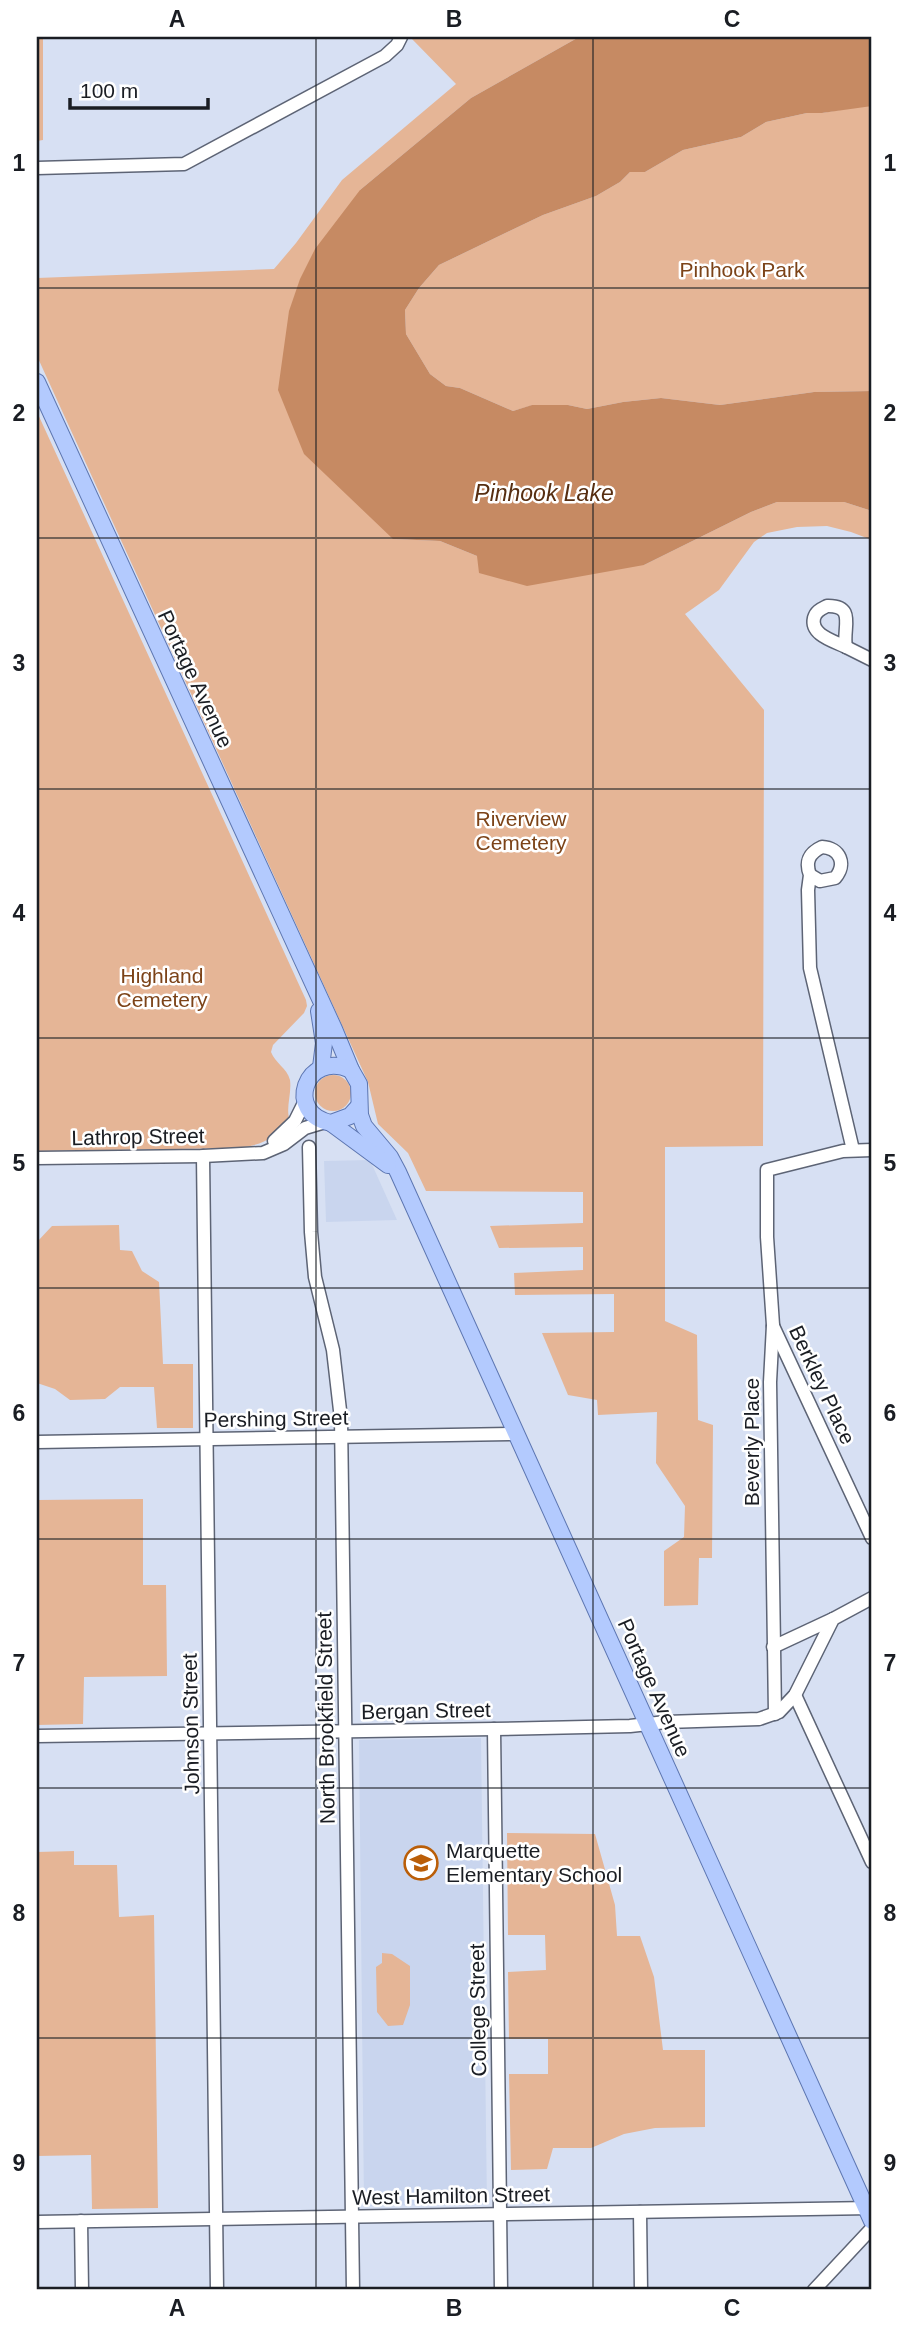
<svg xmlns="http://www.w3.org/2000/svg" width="909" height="2327" font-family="Helvetica,sans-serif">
  <rect width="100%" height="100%" fill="#d7e0f3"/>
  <g fill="#c9d5ee">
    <path d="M370,1160L397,1220L326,1222L324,1161Z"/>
    <path d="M481,1738L487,2204L364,2206L359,1740Z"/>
  </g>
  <g fill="#e5b596">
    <path d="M37,37H43V140L37,141Z"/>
    <path d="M412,37H579L471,98L360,190L393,539L440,541L477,556L644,565L751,512L777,502H844L872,511V540L851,532L827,526L797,527L767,533L754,542L719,590L685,614L764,710L763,1146L665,1147V1321L697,1335L698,1420L713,1425L712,1558H699L698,1605L664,1606V1551L684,1537L685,1506L656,1463L657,1412L598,1415L597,1400L568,1395L542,1333L614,1332V1294L515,1295L514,1273L583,1270V1247L499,1248L490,1226L583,1223V1192L426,1191L408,1153L378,1124L368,1082L37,356V278L274,269L296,243L342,180L456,84L412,39Z"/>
    <path d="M863,106H872V391L814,392L720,405L661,398L623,402L587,409L568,405H533L513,411L460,388L446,386L430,374L406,334L405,310L419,288L439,265L543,215L596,196L620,182L630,172H645L683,150L741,137L766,122L807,113H822Z"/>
    <path d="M37,412L306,1000L307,1006L304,1013L273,1045L271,1052C275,1063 287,1068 290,1080C292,1094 285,1109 290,1121C273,1138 265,1144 240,1148L37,1151Z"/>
    <circle cx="333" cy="1093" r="18"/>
    <path d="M119,1225L120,1250L132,1251L142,1271L159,1282L163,1364H193V1428H157L154,1387H120L105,1399L70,1400L55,1389L37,1383V1242L52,1226Z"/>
    <path d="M143,1499V1585H166L167,1676L84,1677L83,1724L37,1725V1500Z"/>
    <path d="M507,1833L595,1834L615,1905L617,1936H640L654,1977L663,2050H705V2127L655,2128L624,2134L591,2148H553L547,2169L511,2170L509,2074H548V2039H509L508,1972L546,1970L545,1935H508Z"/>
    <path d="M74,1851V1865H117L119,1917L154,1915L158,2208L92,2209L91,2155L37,2156V1852Z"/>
    <path d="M382,1953L392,1954L410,1966V2005L403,2025L388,2026L377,2012L376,1967L382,1963Z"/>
  </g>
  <path fill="#c68a63" d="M579,37H872V106L822,113H807L766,122L741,137L683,150L645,172H630L620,182L596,196L543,215L439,265L419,288L405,310L406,334L430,374L446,386L460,388L513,411L532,405H568L587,409L623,402L661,398L720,405L814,392L872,391V511L844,502H777L751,512L644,565L527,586L479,573L477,556L440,541L393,539L304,454L278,390L289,311L300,279L315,249L360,190L471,98Z"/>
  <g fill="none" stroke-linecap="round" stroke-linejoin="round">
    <defs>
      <g id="minor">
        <path d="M37,168L184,164L385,56L397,45L401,37"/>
        <path d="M827,606C857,605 842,629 846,647C834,641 810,635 814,618C816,611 821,609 827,606Z"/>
        <path d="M846,647L872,660"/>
        <path d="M810,875L820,881L835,878C847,864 840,848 822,847C809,853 805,862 810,875L808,890L810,968L853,1150"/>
        <path d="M274,1141L295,1121L305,1101"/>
        <path d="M309,1147L311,1232L315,1277L333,1350L341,1419L353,2290"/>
        <path d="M203,1156L217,2290"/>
        <path d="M37,1158L203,1156L263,1153L284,1144L305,1128L325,1122"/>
        <path d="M773,1326L872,1538"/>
        <path d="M37,1442L515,1434"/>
        <path d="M773,1647L833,1619"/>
        <path d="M795,1695L872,1862"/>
        <path d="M775,1714L770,1382L773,1325L767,1237V1170L843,1151L872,1150"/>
        <path d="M494,1729L501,2290"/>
        <path d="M37,1736L494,1729L630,1726L666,1722L759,1719L779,1712L795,1695L833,1619L872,1598"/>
        <path d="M640,2212L641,2290"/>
        <path d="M81,2221L82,2290"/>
        <path d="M37,2222L872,2208"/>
        <path d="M814,2290L872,2228"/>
      </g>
      <g id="major">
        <path d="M37,382L334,1029L351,1070L359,1084L360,1115L364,1126L390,1157L398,1172L872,2221"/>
        <path d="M319,1011L324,1043L321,1067"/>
        <path d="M351,1070C305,1049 284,1114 331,1123L350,1116L359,1106"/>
        <path d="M331,1123L388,1165"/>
      </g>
    </defs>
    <use href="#minor" stroke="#5d6475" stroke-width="15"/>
    <use href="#major" stroke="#5d76b1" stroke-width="18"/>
    <use href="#minor" stroke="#fff" stroke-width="12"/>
    <use href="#major" stroke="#b3cafe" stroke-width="16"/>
  </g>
  <path fill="none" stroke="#1a1d23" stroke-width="2" stroke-opacity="0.55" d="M316,37V2290M593,37V2290M37,288H872M37,538H872M37,789H872M37,1038H872M37,1288H872M37,1539H872M37,1788H872M37,2038H872"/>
  <defs>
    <symbol id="school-ring" viewBox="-11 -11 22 22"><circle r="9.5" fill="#fff" stroke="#ba5e08" stroke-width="1.5"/><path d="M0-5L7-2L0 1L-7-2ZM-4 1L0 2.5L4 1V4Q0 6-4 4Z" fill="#ba5e08"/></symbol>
  </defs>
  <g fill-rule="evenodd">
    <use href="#school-ring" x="402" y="1844" width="38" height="38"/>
  </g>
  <g text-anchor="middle" stroke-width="5" stroke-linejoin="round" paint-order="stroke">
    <g font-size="21" fill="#7c4318" stroke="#fff">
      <text x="742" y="277">Pinhook Park</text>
      <text x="521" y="826">Riverview<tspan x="521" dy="24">Cemetery</tspan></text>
      <text x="162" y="983">Highland<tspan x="162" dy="24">Cemetery</tspan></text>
    </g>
    <g font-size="21" fill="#1a1d23" stroke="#fff">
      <text transform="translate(195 679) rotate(65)" y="7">Portage Avenue</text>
      <text transform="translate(138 1137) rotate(-1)" y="7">Lathrop Street</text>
      <text transform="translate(822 1385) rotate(65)" y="7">Berkley Place</text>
      <text transform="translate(276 1419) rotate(-1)" y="7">Pershing Street</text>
      <text transform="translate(752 1442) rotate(-90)" y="7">Beverly Place</text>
      <text transform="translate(654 1688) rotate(66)" y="7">Portage Avenue</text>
      <text transform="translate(426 1711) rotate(-1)" y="7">Bergan Street</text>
      <text transform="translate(326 1718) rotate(-91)" y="7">North Brookfield Street</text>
      <text transform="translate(191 1724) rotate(-91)" y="7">Johnson Street</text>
      <text transform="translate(478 2010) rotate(-91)" y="7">College Street</text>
      <text transform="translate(451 2196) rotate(-1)" y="7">West Hamilton Street</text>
    </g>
    <g font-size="21" fill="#1a1d23" stroke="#fff" text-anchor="start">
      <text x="446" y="1858">Marquette<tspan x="446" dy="24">Elementary School</tspan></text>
    </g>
    <g font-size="23" font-style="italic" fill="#572e11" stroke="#fff">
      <text x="544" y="501">Pinhook Lake</text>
    </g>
  </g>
  <rect width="909" height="2327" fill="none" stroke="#ffffff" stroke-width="77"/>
  <path d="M70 98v10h138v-10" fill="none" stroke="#1a1d23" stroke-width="3.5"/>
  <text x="80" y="98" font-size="21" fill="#1a1d23" stroke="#ffffff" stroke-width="5" paint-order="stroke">100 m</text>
  <rect x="38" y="38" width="832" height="2250" fill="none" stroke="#1a1d23" stroke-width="2.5"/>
  <g font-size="23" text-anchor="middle" font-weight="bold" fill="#1a1d23">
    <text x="177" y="27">A</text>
    <text x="454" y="27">B</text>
    <text x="732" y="27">C</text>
    <text x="19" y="171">1</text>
    <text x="890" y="171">1</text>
    <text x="19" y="421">2</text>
    <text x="890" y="421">2</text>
    <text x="19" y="671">3</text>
    <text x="890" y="671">3</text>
    <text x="19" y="921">4</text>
    <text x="890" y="921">4</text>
    <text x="19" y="1171">5</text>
    <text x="890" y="1171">5</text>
    <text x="19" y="1421">6</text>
    <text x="890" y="1421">6</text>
    <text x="19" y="1671">7</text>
    <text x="890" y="1671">7</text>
    <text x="19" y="1921">8</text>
    <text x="890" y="1921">8</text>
    <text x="19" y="2171">9</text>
    <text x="890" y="2171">9</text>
    <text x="177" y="2316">A</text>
    <text x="454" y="2316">B</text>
    <text x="732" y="2316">C</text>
  </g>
</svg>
